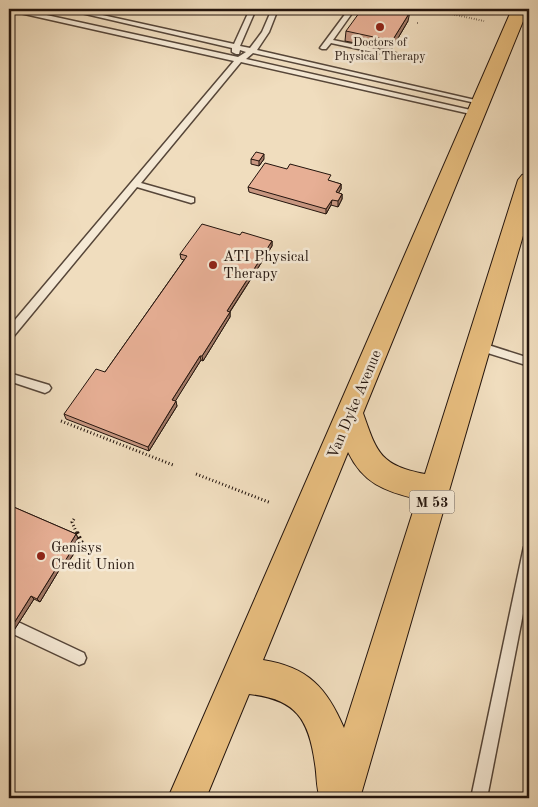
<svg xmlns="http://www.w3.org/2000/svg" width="538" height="807" font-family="'Old Standard TT',serif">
  <rect width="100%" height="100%" fill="#f0ddbe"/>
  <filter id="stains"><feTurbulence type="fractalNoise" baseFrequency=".004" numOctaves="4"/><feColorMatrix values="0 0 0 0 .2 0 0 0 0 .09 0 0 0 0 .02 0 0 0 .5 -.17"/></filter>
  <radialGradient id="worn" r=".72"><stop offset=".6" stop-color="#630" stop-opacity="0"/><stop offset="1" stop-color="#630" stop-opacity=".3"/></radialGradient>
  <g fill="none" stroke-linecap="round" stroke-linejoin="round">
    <defs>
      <g id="lane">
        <path d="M9,9H19L238,57L246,52L240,50L239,54H236L232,52V48L64,9H75L234,44L250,9H256L240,46L250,48L262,32L272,9H278L269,32L257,50L484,102L480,104L253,53L246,59L475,111L479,113L475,115L241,62L141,183L194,198V202L191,203L137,187L13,337L9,338V327L234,61L11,11Z"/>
        <path d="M349,9H355L333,40L414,57V61L331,43L326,49H322L320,48Z"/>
        <path d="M479,342L529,358V366L475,349L474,346L475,343Z"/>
        <path d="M9,373L49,385L51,388L49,391L45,393L9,381Z"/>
        <path d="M529,545V583L487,798H471L523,551L524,547Z"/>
        <path d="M16,621L84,653L86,658L84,663L79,665L11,633L9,628L11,623Z"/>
      </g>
      <path id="primary" d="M512,9H528L363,413C377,453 380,465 425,474L518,180L522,175L529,173V215L360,798H320C316,788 317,775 315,764C309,719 296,699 249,694L206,798H168ZM348,452C363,483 384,491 417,499L344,728C327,688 308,667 263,660Z"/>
    </defs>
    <use href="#lane" stroke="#564639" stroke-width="3"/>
    <use href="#primary" stroke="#23140d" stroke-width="2"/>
    <g stroke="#23140d" stroke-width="2" stroke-dasharray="0.5 2" stroke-linecap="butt">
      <path d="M427,9L433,11"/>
      <path d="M447,13L484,21"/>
      <path d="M417,23H419"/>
    </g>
    <g stroke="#23140d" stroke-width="3" stroke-dasharray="1 2.5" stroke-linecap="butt">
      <path d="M61,421L173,465"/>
      <path d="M196,474L271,503"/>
      <path d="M74,519L72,522L77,534"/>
    </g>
    <path stroke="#23140d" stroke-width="4" stroke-dasharray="2 3" stroke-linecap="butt" d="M77,532L86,552L89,554"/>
    <use href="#lane" fill="#f5e9d5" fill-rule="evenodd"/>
    <use href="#primary" fill="#e8be7f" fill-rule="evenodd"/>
  </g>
  <g fill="#c79680" stroke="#23140d">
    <path d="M408,21L391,50L345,41L346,31Z"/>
    <path d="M251,159H264L259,166L251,164Z"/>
    <path d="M330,181L341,184V189L338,193L342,194V199L338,207L331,205L326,214L249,192L248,187Z"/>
    <path d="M240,235L272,241V246L230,312V317L203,361L201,360L175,401L177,406L149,451L66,419L64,414L105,372L184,260L181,259L180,254Z"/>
    <path d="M9,505L76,534L78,538L74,545L77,549L67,564L64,562L40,602L34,599L9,638Z"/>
  </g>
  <g fill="#a27a68" stroke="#23140d">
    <path d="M410,12L408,21L391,50L392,41Z"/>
    <path d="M264,154V159L259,166V161Z"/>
    <path d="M341,184V189L336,197V192Z"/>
    <path d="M342,194V199L338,207V201Z"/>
    <path d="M332,200L331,205L326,214V209Z"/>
    <path d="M272,241V246L227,316V311Z"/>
    <path d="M230,312V317L203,361L202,356Z"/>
    <path d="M200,356L201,360L173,405L172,400Z"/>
    <path d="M176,401L177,406L149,451L148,447Z"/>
    <path d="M76,534L78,538L72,547L70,544Z"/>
    <path d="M75,545L77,549L67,564L65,561Z"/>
    <path d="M62,559L64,562L40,602L37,599Z"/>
    <path d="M31,596L34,599L9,638V631Z"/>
  </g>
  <g fill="#e7af95" stroke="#23140d">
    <path d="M362,9H395L410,12L392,41L346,31Z"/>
    <path d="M256,152L264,154L259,161L251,159Z"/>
    <path d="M265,163L287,169L290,164L331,175L328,180L341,184L336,192L342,194L338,201L332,200L326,209L248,187Z"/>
    <path d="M202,224L240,235L242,232L272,241L227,311L230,312L202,356H200L172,400L176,401L148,447L64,414L96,369L105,372L187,256L180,254Z"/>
    <path d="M9,505L76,534L70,544L75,545L65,561L62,559L37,599L31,596L9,631Z"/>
  </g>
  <g fill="#8f2418" stroke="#f5e9d5" stroke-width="2">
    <circle cx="380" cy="27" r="5"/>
    <circle cx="213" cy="265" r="5"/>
    <circle cx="41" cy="556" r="5"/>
  </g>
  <g text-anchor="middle" stroke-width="5" stroke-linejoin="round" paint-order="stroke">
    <g font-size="12" fill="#23140d" stroke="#f5e9d5">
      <text x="380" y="46">Doctors of<tspan x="380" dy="14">Physical Therapy</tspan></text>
    </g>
    <rect fill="#f5e9d5" stroke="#625449" stroke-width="1" x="409.5" y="490.5" width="45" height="23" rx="4"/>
    <g font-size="14" font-weight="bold" fill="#23140d">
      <text x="432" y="507">M 53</text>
    </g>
    <g font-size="15" fill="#23140d" stroke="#f5e9d5" text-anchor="start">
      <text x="223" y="261">ATI Physical<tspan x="223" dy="17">Therapy</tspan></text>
      <text x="51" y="552">Genisys<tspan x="51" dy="17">Credit Union</tspan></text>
    </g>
    <g font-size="15" fill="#23140d" stroke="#f5e9d5">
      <text transform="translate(354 404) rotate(-67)" y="5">Van Dyke Avenue</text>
    </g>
  </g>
  <rect width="538" height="807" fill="none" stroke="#f0ddbe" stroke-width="30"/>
  <rect x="10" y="10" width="518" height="787" fill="none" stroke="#23140d" stroke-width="2.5"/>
  <rect x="15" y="15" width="508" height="777" fill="none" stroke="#23140d"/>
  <rect width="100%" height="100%" filter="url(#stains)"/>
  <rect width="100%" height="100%" fill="url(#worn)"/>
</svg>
